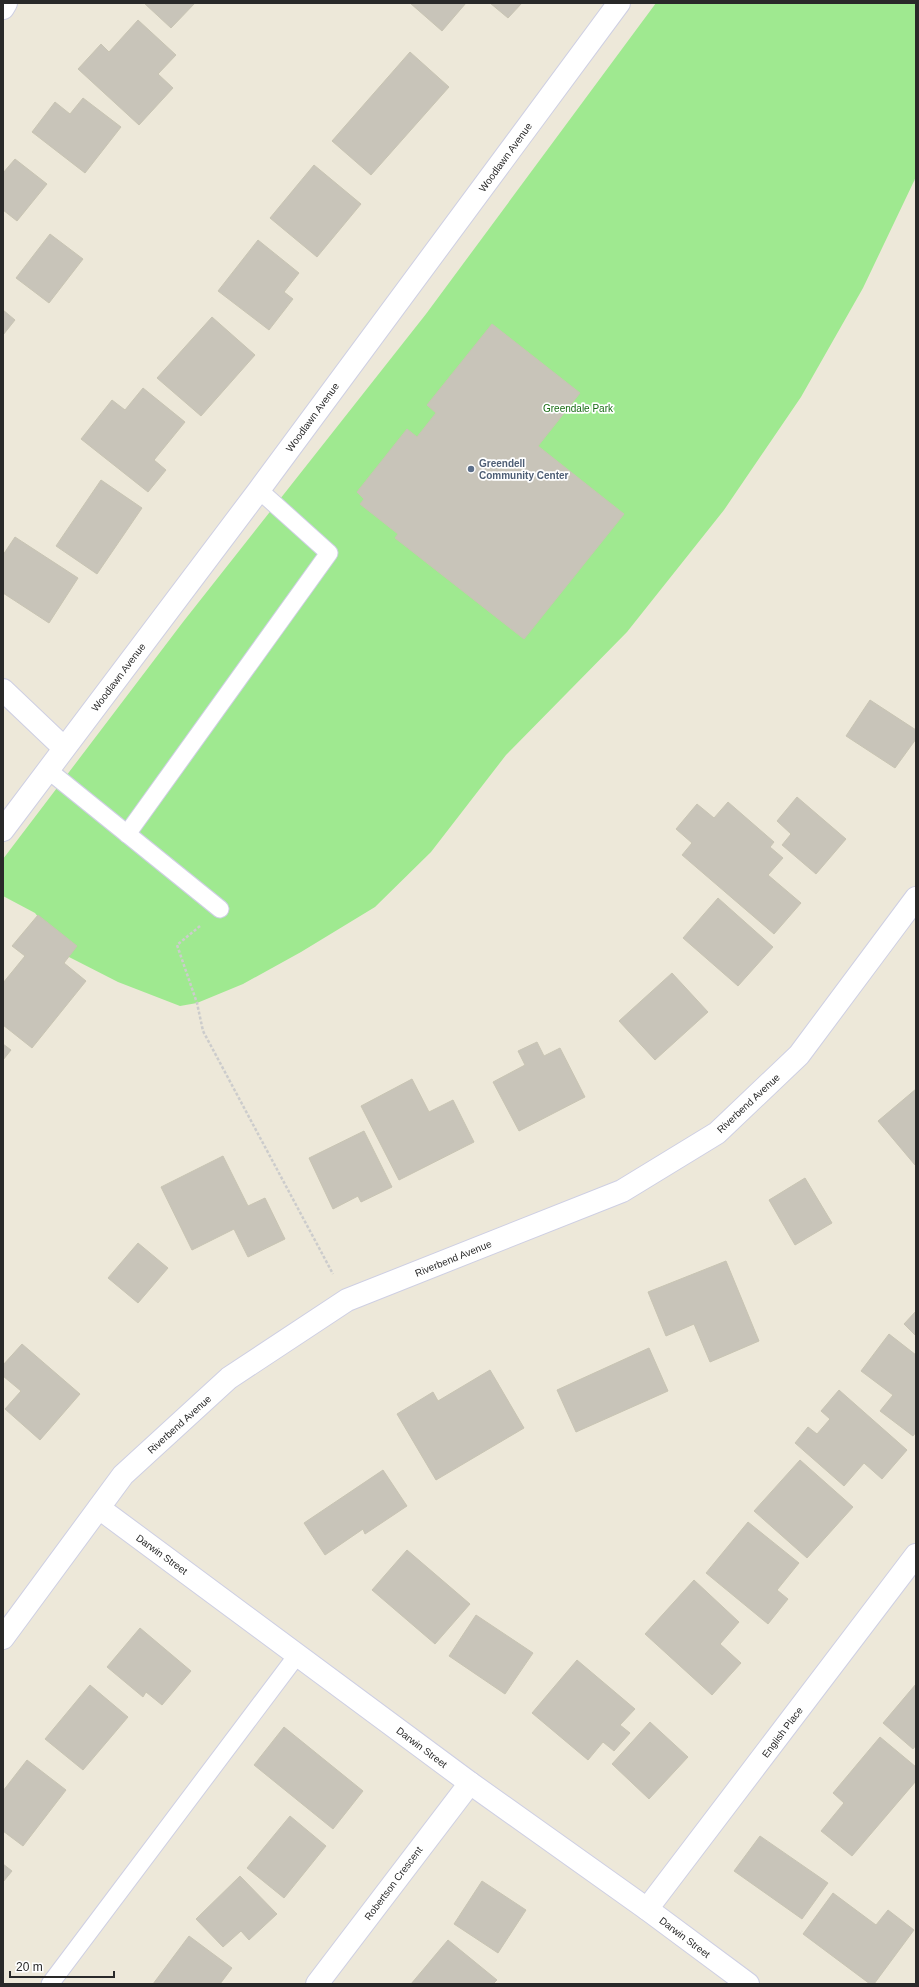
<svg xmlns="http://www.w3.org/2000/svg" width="919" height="1987" font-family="Arial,sans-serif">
  <rect width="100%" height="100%" fill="#ede8d9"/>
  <path fill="#9fe990" d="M656,3H916L915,179L863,288L801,397L724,510L627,632L506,755L431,852L375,907L301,952L243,984L197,1003L180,1006L118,982L69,957L35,913L3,896V859L183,622L426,314Z"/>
  <g fill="#c8c4b9" stroke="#c8c4b3">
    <path d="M144,3H195L171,28Z"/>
    <path d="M410,3H466L442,31Z"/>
    <path d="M490,3H522L508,18Z"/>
    <path d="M138,20L176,55L158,74L173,88L139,125L78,69L101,44L109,52Z"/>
    <path d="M410,52L449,87L371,175L332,141Z"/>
    <path d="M83,98L121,127L85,173L32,132L55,102L70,114Z"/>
    <path d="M15,159L47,184L17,221L3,210V173Z"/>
    <path d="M314,165L361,204L317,257L270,218Z"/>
    <path d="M50,234L83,259L49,303L16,278Z"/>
    <path d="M258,240L299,273L284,292L293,299L269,330L218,291Z"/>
    <path d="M3,310L15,320L3,335Z"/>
    <path d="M212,317L255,355L201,416L157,378Z"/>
    <path d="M492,324L580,393L538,446L624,514L524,639L395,538L398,534L360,504L364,499L357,492L407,429L417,437L436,413L427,405Z"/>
    <path d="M143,388L185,422L154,460L166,470L148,492L81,439L112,400L125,410Z"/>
    <path d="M101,480L142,508L97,574L56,546Z"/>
    <path d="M15,537L78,578L49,623L3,593V555Z"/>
    <path d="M870,700L916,730V739L895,768L846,736Z"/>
    <path d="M797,797L846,839L816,874L782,845L791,834L777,821Z"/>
    <path d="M728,802L774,842L770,847L783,858L768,875L801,903L774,934L682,855L692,843L676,829L697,804L714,818Z"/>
    <path d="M718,898L773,947L738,986L683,938Z"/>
    <path d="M38,915L77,946L64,963L86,981L32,1048L3,1025V983L25,956L12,946Z"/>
    <path d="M672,973L708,1012L655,1060L619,1021Z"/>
    <path d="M537,1042L544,1056L560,1048L585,1097L519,1131L493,1082L525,1065L518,1051Z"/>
    <path d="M3,1044L11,1050L3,1060Z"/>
    <path d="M412,1079L429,1112L453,1100L474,1142L399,1180L361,1106Z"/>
    <path d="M916,1089V1164L915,1165L878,1121Z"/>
    <path d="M364,1131L392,1187L361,1202L358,1196L333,1209L309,1158Z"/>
    <path d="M223,1156L248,1206L265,1198L285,1239L248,1257L234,1229L192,1250L161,1187Z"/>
    <path d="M805,1178L832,1223L795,1245L769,1200Z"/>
    <path d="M138,1243L168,1268L138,1303L108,1278Z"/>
    <path d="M726,1261L759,1341L710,1362L694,1324L666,1336L648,1292Z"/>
    <path d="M916,1311V1336L904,1324Z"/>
    <path d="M889,1334L916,1355V1432L913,1436L880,1411L893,1395L861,1371Z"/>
    <path d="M22,1344L80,1394L40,1440L5,1409L21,1391L3,1376V1365Z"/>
    <path d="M649,1348L668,1391L576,1432L557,1390Z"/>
    <path d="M490,1370L524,1428L436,1480L397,1414L433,1392L438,1401Z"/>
    <path d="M839,1390L907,1450L882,1479L864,1463L844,1486L795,1443L808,1427L817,1434L830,1419L821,1411Z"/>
    <path d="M800,1460L853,1507L807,1558L754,1511Z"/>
    <path d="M383,1470L407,1506L365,1534L363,1529L325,1555L304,1523Z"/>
    <path d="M748,1522L799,1563L777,1590L788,1599L768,1624L706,1573Z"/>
    <path d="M407,1550L470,1604L435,1644L372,1590Z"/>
    <path d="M694,1580L739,1622L720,1644L741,1663L712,1695L645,1634Z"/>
    <path d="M476,1615L533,1653L505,1694L449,1656Z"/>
    <path d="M140,1628L191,1671L162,1705L146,1692L143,1697L107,1667Z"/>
    <path d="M577,1660L635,1709L620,1725L630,1733L614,1751L603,1742L588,1760L532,1713Z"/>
    <path d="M916,1684V1745L913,1749L883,1723Z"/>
    <path d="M90,1685L128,1717L83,1770L45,1739Z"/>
    <path d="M650,1722L688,1757L649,1799L612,1764Z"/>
    <path d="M284,1727L363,1791L333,1829L254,1765Z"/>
    <path d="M880,1737L916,1767V1781L852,1856L821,1831L844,1803L833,1793Z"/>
    <path d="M27,1760L66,1790L23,1846L3,1831V1791Z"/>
    <path d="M290,1816L326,1846L284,1898L247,1868Z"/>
    <path d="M760,1836L828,1883L802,1919L734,1871Z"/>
    <path d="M3,1864L12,1871L3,1882Z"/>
    <path d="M240,1876L277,1914L249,1940L241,1931L223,1947L196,1919Z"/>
    <path d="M482,1881L526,1910L498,1953L454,1924Z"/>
    <path d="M833,1893L876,1925L888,1910L914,1930L874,1984H870L803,1934Z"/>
    <path d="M189,1936L232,1968L220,1984H153Z"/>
    <path d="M448,1940L497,1980L493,1984H411Z"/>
  </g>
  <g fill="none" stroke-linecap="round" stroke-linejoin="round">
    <defs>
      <g id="lane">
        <path d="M48,770L220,909"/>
        <path d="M127,834L329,553L259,490"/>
        <path d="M50,1984L298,1654"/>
      </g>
      <g id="street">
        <path d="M3,8L6,3"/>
        <path d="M3,690L64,748"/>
        <path d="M3,830L259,490L619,3"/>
        <path d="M99,1508L470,1783L647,1909L748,1984"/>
        <path d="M3,1638L123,1475L229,1378L347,1300L622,1191L717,1133L799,1055L916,898"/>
        <path d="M647,1909L916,1555"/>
        <path d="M317,1984L470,1783"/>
      </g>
    </defs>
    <use href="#lane" stroke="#cecfe3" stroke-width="19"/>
    <use href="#street" stroke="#cecfe3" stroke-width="24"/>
    <g stroke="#ccc" stroke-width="2.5" stroke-dasharray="3 2" stroke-linecap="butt">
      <path d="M915,179L916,180"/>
      <path d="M200,926L177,945L197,1003L203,1031L333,1274"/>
    </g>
    <use href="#lane" stroke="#fff" stroke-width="17"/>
    <use href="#street" stroke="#fff" stroke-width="22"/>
  </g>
  <circle fill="#5c6f8a" stroke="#fff" stroke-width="1.5" cx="471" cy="469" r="4"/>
  <g text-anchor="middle" stroke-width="3.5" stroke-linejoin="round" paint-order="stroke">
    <g font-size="10" fill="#292929" stroke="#fff">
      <text transform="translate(505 157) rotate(-54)" y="4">Woodlawn Avenue</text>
      <text transform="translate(312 417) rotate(-54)" y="4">Woodlawn Avenue</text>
      <text transform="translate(118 677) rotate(-53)" y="4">Woodlawn Avenue</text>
      <text transform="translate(748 1103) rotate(-43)" y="4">Riverbend Avenue</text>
      <text transform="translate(453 1258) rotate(-22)" y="4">Riverbend Avenue</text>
      <text transform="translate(179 1424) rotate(-42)" y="4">Riverbend Avenue</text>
      <text transform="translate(162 1554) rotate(36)" y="4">Darwin Street</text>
      <text transform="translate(782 1732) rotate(-53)" y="4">English Place</text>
      <text transform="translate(422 1747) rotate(37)" y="4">Darwin Street</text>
      <text transform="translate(393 1883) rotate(-53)" y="4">Robertson Crescent</text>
      <text transform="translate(685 1937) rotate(37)" y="4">Darwin Street</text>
    </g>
    <g font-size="10" fill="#176c13" stroke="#fff">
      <text x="578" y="412">Greendale Park</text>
    </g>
    <g font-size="10" font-weight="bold" fill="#4e5e75" stroke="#fff" text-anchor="start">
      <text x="479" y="467">Greendell<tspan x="479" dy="12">Community Center</tspan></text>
    </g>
  </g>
  <rect width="919" height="1987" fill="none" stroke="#292929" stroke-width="8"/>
  <path d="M10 1971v6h104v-6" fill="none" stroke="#292929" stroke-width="2"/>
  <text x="16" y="1971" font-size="12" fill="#292929" stroke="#ffffff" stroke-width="3" paint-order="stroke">20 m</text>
</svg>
